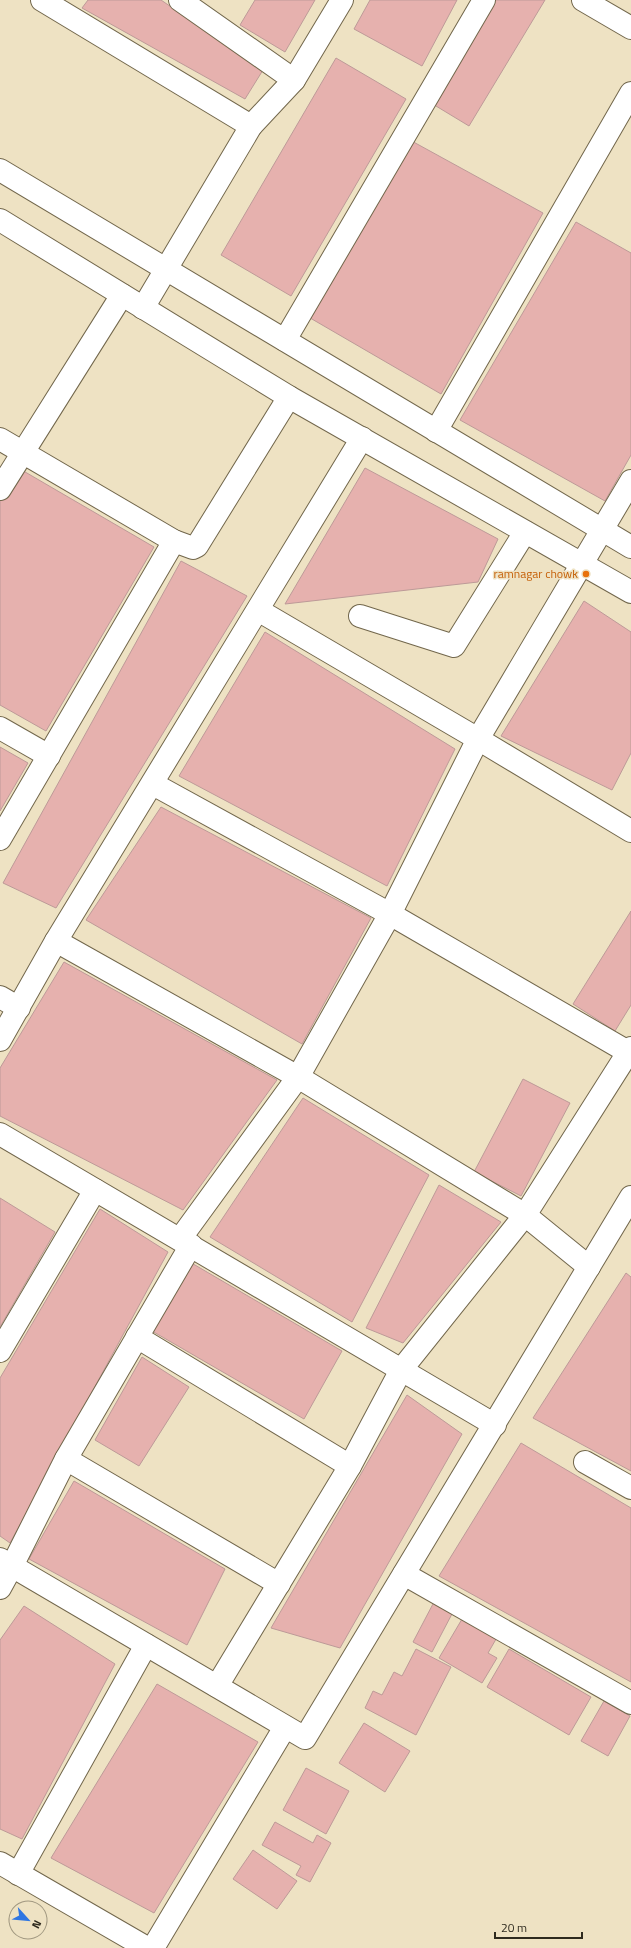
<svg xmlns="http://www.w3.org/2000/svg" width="631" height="1948" font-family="'Titillium Web',sans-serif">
  <rect width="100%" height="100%" fill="#eee2c3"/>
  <g fill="#e6b1ae" stroke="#bd9a98">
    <path d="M88,0H161L263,70L245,99L82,8Z"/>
    <path d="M255,0H315L285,52L240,25Z"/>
    <path d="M370,0H457L422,66L354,29Z"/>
    <path d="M493,0H545L469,126L431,103Z"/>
    <path d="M336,58L406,99L291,296L221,255Z"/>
    <path d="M408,139L543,213L441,394L305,315Z"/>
    <path d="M576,222L631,253V455L605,501L460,420Z"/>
    <path d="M365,468L498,539L478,582L285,604Z"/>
    <path d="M20,469L154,547L46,731L0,705V500Z"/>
    <path d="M181,561L247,596L56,908L3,883Z"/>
    <path d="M584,601L631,632V753L612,790L501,736Z"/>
    <path d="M265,632L455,749L387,886L179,776Z"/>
    <path d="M0,747L28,763L0,811Z"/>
    <path d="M161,807L371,918L302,1044L86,920Z"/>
    <path d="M631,911V1005L615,1031L573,1004Z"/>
    <path d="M64,962L277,1080L183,1210L0,1116V1068Z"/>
    <path d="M523,1079L570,1103L521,1196L474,1172Z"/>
    <path d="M303,1098L429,1175L352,1322L210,1237Z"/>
    <path d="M439,1185L501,1222L403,1343L366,1328Z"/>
    <path d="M0,1198L55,1232L0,1327Z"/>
    <path d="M100,1209L168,1252L10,1543L0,1536V1378Z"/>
    <path d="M183,1258L342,1351L304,1419L152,1331Z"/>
    <path d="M626,1273L631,1277V1471L533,1418Z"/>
    <path d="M142,1357L189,1387L139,1466L95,1440Z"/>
    <path d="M407,1395L462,1434L340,1648L271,1628Z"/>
    <path d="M521,1443L631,1508V1682L439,1576Z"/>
    <path d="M74,1481L225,1569L187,1645L29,1559Z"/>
    <path d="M434,1602L453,1612L432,1652L413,1642Z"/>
    <path d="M24,1606L115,1664L22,1839L0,1829V1640Z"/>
    <path d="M465,1614L499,1634L488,1653L497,1658L482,1683L439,1658Z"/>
    <path d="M416,1649L451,1667L416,1735L365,1708L373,1691L382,1695L394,1672L402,1676Z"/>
    <path d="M509,1649L591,1697L569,1735L487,1687Z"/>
    <path d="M157,1684L258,1742L154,1913L51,1858Z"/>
    <path d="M604,1701L630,1716L608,1756L581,1741Z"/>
    <path d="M364,1723L410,1751L385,1792L339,1763Z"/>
    <path d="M306,1768L349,1791L326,1834L283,1810Z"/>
    <path d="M275,1822L313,1843L317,1835L331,1843L310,1882L296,1875L301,1866L262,1845Z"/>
    <path d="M253,1850L297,1881L277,1909L233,1879Z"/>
  </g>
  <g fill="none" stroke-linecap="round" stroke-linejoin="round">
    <defs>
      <g id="minor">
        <path d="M42,0L251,126"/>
        <path d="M180,0L294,80"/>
        <path d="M583,0L631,28"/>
        <path d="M143,308L251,126L294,80L342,0"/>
        <path d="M285,340L484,0"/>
        <path d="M436,431L631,93"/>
        <path d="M0,439L174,541L193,548L197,546L289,397"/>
        <path d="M0,489L122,295"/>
        <path d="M258,610L478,739L631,831"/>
        <path d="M360,616L454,646L525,532"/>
        <path d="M0,728L49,756"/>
        <path d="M153,784L390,914L628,1052"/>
        <path d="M0,839L174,541"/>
        <path d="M56,941L298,1077L525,1215L589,1267"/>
        <path d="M0,997L19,1008"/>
        <path d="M0,1040L56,941L362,438"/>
        <path d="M0,1134L495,1425"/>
        <path d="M180,1239L298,1077L390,914L478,739L631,481"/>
        <path d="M137,1337L350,1466"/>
        <path d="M0,1351L95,1190"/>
        <path d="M66,1459L279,1584"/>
        <path d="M585,1462L631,1488"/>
        <path d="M0,1559L305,1738L631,1197"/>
        <path d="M404,1574L631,1703"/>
        <path d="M0,1588L12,1566L66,1459L191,1245"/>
        <path d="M217,1686L350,1466L401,1370L525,1215L631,1048"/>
        <path d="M0,1863L147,1948"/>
        <path d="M18,1874L146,1645"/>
        <path d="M153,1948L285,1727"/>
      </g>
      <g id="tertiary">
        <path d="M0,170L631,547"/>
        <path d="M0,220L289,397L631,592"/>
      </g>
    </defs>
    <use href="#minor" stroke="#72674c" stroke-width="24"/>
    <use href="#tertiary" stroke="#72674c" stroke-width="24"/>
    <use href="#minor" stroke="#fff" stroke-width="22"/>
    <use href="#tertiary" stroke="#fff" stroke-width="22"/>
  </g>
  <circle fill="#e8710a" stroke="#eee2c3" stroke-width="1.5" cx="586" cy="574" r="4"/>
  <g text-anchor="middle" stroke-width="3" stroke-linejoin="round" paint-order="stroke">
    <g font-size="12" fill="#c56008" stroke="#eee2c3" text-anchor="end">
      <text x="578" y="578">ramnagar chowk</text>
    </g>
  </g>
  <g transform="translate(28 1920) rotate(117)"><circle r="19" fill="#eee2c3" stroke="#a19881"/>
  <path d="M0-3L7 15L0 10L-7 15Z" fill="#2f76e2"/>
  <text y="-6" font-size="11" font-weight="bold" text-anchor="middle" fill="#2e2a1e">N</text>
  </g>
  <path d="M495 1932v6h87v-6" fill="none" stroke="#2e2a1e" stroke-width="2"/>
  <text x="501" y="1932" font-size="12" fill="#2e2a1e" stroke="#eee2c3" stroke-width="3" paint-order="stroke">20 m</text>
</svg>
